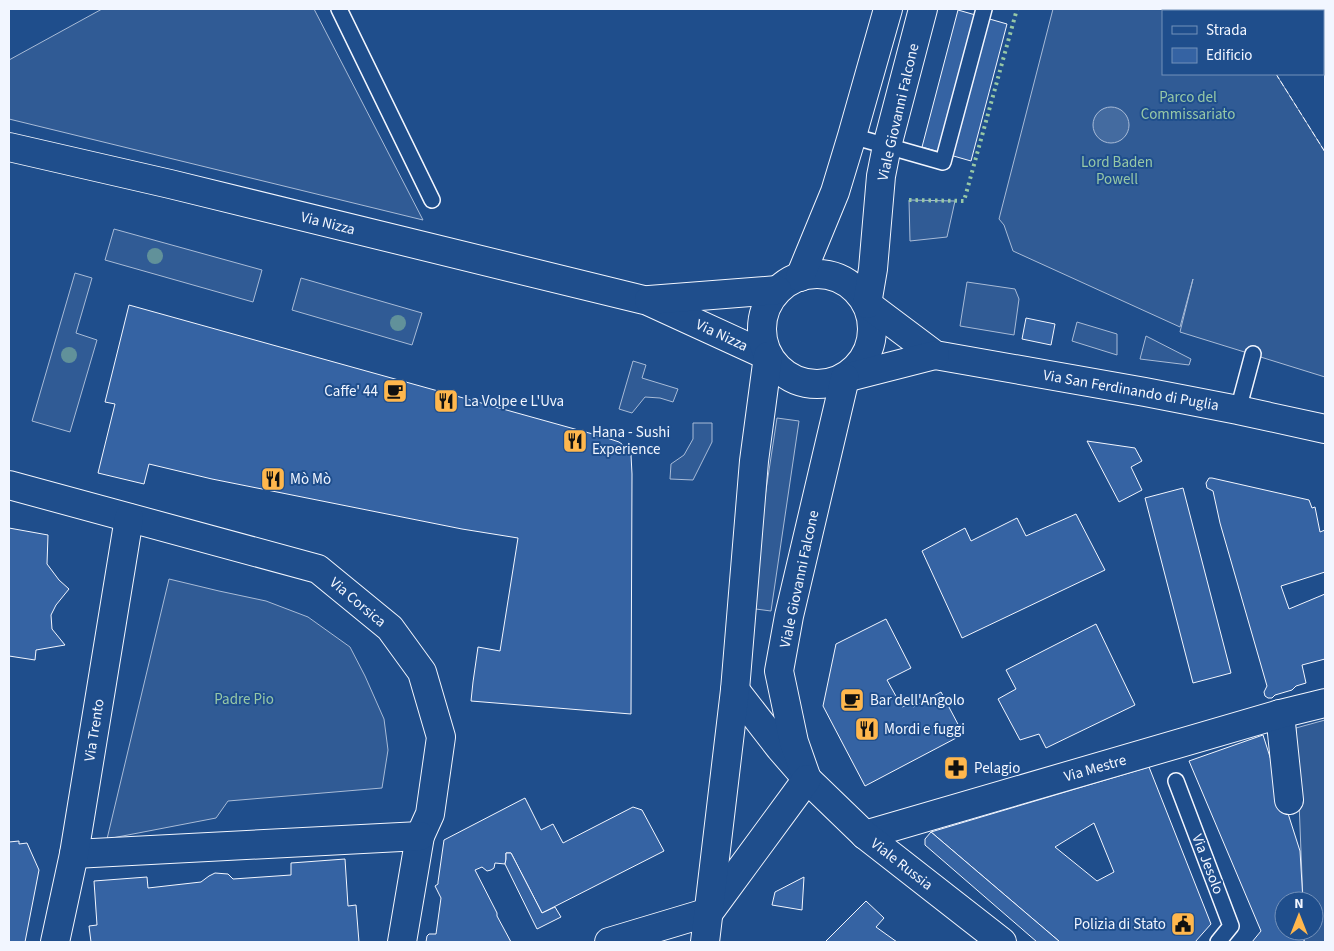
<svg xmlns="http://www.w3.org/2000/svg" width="1334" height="951" font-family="'Source Sans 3',sans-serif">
  <rect width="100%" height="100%" fill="#1f4e8c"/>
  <g fill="#305b95" stroke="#a8bbd7">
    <path d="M102,9H314L423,220L9,119V60Z"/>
    <path d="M1053,9H1240L1242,11H1163V74H1276L1325,152V377L1180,332L1193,279L1180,327L1013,251L1004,225L999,219Z"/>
    <path d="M909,200L955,201L947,237L910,241Z"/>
    <path d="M114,229L262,270L253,302L105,260Z"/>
    <path d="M75,273L92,278L76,333L97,340L70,432L32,421Z"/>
    <path d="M301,278L422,313L412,345L292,310Z"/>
    <path d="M967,282L1015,289L1019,299L1014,335L960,326Z"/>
    <path d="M1077,322L1117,334V355L1072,341Z"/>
    <path d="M1146,336L1191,359L1189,365L1140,359Z"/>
    <path d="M633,361L646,365L642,378L678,389L673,402L660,398L645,397L632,413L619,409Z"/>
    <path d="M777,418L799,421L771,611L748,608Z"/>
    <path d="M693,423H712V442L693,480L670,479L671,464L684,455L693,439Z"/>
    <path d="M169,579L219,591L266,601L308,617L350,647L365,676L384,719L388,750L382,788L228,801L216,818L107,839Z"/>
    <path d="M1325,720V942H1304V931H1314V901H1303L1296,728Z"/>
  </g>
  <circle fill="#446ba0" stroke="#a8bbd7" cx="1111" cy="125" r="18"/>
  <g fill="#3563a3" stroke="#f2f6ff" fill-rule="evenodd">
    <path d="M1289,9H1325V60L1323,59V11H1289Z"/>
    <path d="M958,10L1007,24L971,161L922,147Z"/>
    <path d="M129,305L607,438L619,442L626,447L631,455L632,474L631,714L471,701L473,682L478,647L500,651L518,538L462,529L212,479L149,464L144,484L98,473L115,404L105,402Z"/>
    <path d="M1026,318L1055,324L1051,345L1022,339Z"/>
    <path d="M1087,441L1135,448L1142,461L1131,467L1142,490L1119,502Z"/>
    <path d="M1209,478H1212L1309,500L1312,508L1315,507L1320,532L1325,530V572L1281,586L1289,609L1325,594V659L1302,665L1306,683L1296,686L1292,690L1275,695L1272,698H1268L1265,696L1264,692L1267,686L1220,523L1213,491L1207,488L1206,483Z"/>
    <path d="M1183,488L1231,673L1193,683L1145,498Z"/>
    <path d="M1076,514L1105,570L962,638L922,551L965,528L971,541L1017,518L1026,536Z"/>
    <path d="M9,528L48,535L47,564L59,580L69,589L56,605L51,615L52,629L65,645L36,650L35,660L9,656Z"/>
    <path d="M886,619L911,668L887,680L902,707L911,703L913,707L941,692L960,728L954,731L958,737L865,786L823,706L836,644Z"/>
    <path d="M1096,624L1135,705L1046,748L1039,734L1020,740L998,699L1016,689L1006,670Z"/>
    <path d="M1263,735L1300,851L1303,901H1284V931H1304V942H1252L1261,931L1189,761Z"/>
    <path d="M1149,767L1211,924L1195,942H1060L931,832ZM1094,823L1114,872L1097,881L1055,847Z"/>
    <path d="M525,798L541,830L553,824L563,843L633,807L642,810L664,851L542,913L511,853H506V859L505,864L495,863L494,868L491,870L487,871L482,867L475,870L497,913V916L511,942H426L427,936L429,934H436L441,898L435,886L438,884V882L444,840Z"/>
    <path d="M931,832L1060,942H1037L925,845V839Z"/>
    <path d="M19,841V844L27,843L39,870L25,942H9V842Z"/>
    <path d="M506,853H511L542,913L555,907L561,917L537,929L505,864L506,859Z"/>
    <path d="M345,859L348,906L356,905L359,942H91L89,926L97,925L94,881L147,877L148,888L201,882L209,876L215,873L228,874L233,879L291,875V863Z"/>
    <path d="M804,877L802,910L772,905L775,892Z"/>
    <path d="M866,901L884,918L876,927L897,942H825Z"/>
  </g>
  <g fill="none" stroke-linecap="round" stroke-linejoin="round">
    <defs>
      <g id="lane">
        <path d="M339,9L432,200"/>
        <path d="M852,136L943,162L984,9"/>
        <path d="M1238,410L1253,354"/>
        <path d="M1176,781L1231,926L1218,942"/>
      </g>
      <g id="street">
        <path d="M9,485L318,569L390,628L422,672L441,737L430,814L420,836L402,942"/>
        <path d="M1280,714L1289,800"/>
        <path d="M865,835L1280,714L1325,703"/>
        <path d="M74,854L420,836"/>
        <path d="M55,942L74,854L129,518"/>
        <path d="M609,942L709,912"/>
      </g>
      <g id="secondary">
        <path d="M9,147L170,184L648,301L768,356"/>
        <circle cx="817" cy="329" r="55"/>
        <path d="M800,277L835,192L852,136L888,9"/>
        <path d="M649,300L777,290"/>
        <path d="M867,304L935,355L1145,392L1238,410L1325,429"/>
        <path d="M867,304L873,269L881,176L887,146L923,9"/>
        <path d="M845,378L935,355"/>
        <path d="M735,690L780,748L807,779L865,835L1002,942"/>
        <path d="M807,779L794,742L779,671L789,616L845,378"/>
        <path d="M710,911L807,779"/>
        <path d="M705,942L735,690L754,461L768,356"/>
      </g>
    </defs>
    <use href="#lane" stroke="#f2f6ff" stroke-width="18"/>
    <use href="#street" stroke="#f2f6ff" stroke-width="30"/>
    <use href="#secondary" stroke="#f2f6ff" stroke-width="30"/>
    <use href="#lane" stroke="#1f4e8c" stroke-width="15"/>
    <use href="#street" stroke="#1f4e8c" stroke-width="28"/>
    <use href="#secondary" stroke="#1f4e8c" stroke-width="28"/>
    <path stroke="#97c8a6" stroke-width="4" stroke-dasharray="2.5 4" stroke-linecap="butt" d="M909,200L964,201L1017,9"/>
    <g stroke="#f2f6ff" stroke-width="1" stroke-dasharray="6 2.5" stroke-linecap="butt">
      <path d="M1240,9L1242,11"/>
      <path d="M1276,74L1325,152"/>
    </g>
  </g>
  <g fill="#61919a">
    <circle cx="155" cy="256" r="8"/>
    <circle cx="398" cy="323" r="8"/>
    <circle cx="69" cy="355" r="8"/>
  </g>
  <defs>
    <symbol id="cafe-square" viewBox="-11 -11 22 22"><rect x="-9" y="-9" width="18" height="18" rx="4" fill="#ffb74d" stroke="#1f4e8c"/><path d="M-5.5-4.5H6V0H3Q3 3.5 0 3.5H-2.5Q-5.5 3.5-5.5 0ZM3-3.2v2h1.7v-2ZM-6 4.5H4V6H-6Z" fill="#111"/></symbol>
    <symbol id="restaurant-square" viewBox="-11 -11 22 22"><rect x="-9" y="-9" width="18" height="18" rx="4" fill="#ffb74d" stroke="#1f4e8c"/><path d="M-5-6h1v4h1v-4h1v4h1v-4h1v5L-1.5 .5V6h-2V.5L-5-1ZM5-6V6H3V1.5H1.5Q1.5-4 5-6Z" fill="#111"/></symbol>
    <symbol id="pharmacy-square" viewBox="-11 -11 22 22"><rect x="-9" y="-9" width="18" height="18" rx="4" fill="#ffb74d" stroke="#1f4e8c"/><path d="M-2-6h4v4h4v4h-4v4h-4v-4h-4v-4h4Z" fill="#111"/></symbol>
    <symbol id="civic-square" viewBox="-11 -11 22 22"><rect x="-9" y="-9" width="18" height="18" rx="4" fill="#ffb74d" stroke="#1f4e8c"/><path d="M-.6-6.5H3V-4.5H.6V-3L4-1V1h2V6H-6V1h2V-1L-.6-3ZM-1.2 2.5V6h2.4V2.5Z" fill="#111"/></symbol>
  </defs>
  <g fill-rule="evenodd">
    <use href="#cafe-square" x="381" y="377" width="28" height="28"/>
    <use href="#restaurant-square" x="432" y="387" width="28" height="28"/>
    <use href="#restaurant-square" x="561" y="427" width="28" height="28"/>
    <use href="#restaurant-square" x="259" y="465" width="28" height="28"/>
    <use href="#cafe-square" x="838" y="686" width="28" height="28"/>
    <use href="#restaurant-square" x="853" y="715" width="28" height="28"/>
    <use href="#pharmacy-square" x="942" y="754" width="28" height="28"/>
    <use href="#civic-square" x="1169" y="910" width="28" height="28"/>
  </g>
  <g text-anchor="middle" stroke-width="4" stroke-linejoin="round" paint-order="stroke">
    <g font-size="15" fill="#97c8a6" stroke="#1f4e8c">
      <text x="1188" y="102">Parco del<tspan x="1188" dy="17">Commissariato</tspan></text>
      <text x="1117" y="167">Lord Baden<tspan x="1117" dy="17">Powell</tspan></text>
      <text x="244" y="704">Padre Pio</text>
    </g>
    <g font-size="15" fill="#f2f6ff" stroke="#1f4e8c">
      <text transform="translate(898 112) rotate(-77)" y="5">Viale Giovanni Falcone</text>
      <text transform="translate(328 223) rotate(14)" y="5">Via Nizza</text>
      <text transform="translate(722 335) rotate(25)" y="5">Via Nizza</text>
      <text transform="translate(1131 390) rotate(10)" y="5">Via San Ferdinando di Puglia</text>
      <text transform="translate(799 579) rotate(-78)" y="5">Viale Giovanni Falcone</text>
      <text transform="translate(358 602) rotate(40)" y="5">Via Corsica</text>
      <text transform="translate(94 730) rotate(-81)" y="5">Via Trento</text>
      <text transform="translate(1095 768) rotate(-16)" y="5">Via Mestre</text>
      <text transform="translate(902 864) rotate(38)" y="5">Viale Russia</text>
      <text transform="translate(1208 864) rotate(69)" y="5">Via Jesolo</text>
    </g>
    <g font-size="15" fill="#f2f6ff" stroke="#1f4e8c" text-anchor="start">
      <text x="378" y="396" text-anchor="end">Caffe' 44</text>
      <text x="464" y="406">La Volpe e L'Uva</text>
      <text x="592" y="437">Hana - Sushi<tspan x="592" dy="17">Experience</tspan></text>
      <text x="290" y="484">Mò Mò</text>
      <text x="870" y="705">Bar dell'Angolo</text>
      <text x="884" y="734">Mordi e fuggi</text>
      <text x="974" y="773">Pelagio</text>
      <text x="1166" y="929" text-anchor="end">Polizia di Stato</text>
    </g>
  </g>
  <rect width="1334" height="951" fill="none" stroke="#f2f6ff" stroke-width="20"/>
  <rect x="1162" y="10" width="162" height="65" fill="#1f4e8c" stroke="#7391ba"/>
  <rect x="1172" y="26" width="25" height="8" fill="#1f4e8c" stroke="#7391ba"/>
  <text x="1206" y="35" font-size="15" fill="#f2f6ff">Strada</text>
  <rect x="1172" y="48" width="25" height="15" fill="#3563a3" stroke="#7391ba"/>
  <text x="1206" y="60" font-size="15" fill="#f2f6ff">Edificio</text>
  <g transform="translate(1299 916)"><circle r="24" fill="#1f4e8c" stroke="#7391ba"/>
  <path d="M0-4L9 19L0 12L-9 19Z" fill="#ffb74d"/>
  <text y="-8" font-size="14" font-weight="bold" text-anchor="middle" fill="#f2f6ff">N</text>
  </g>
</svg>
